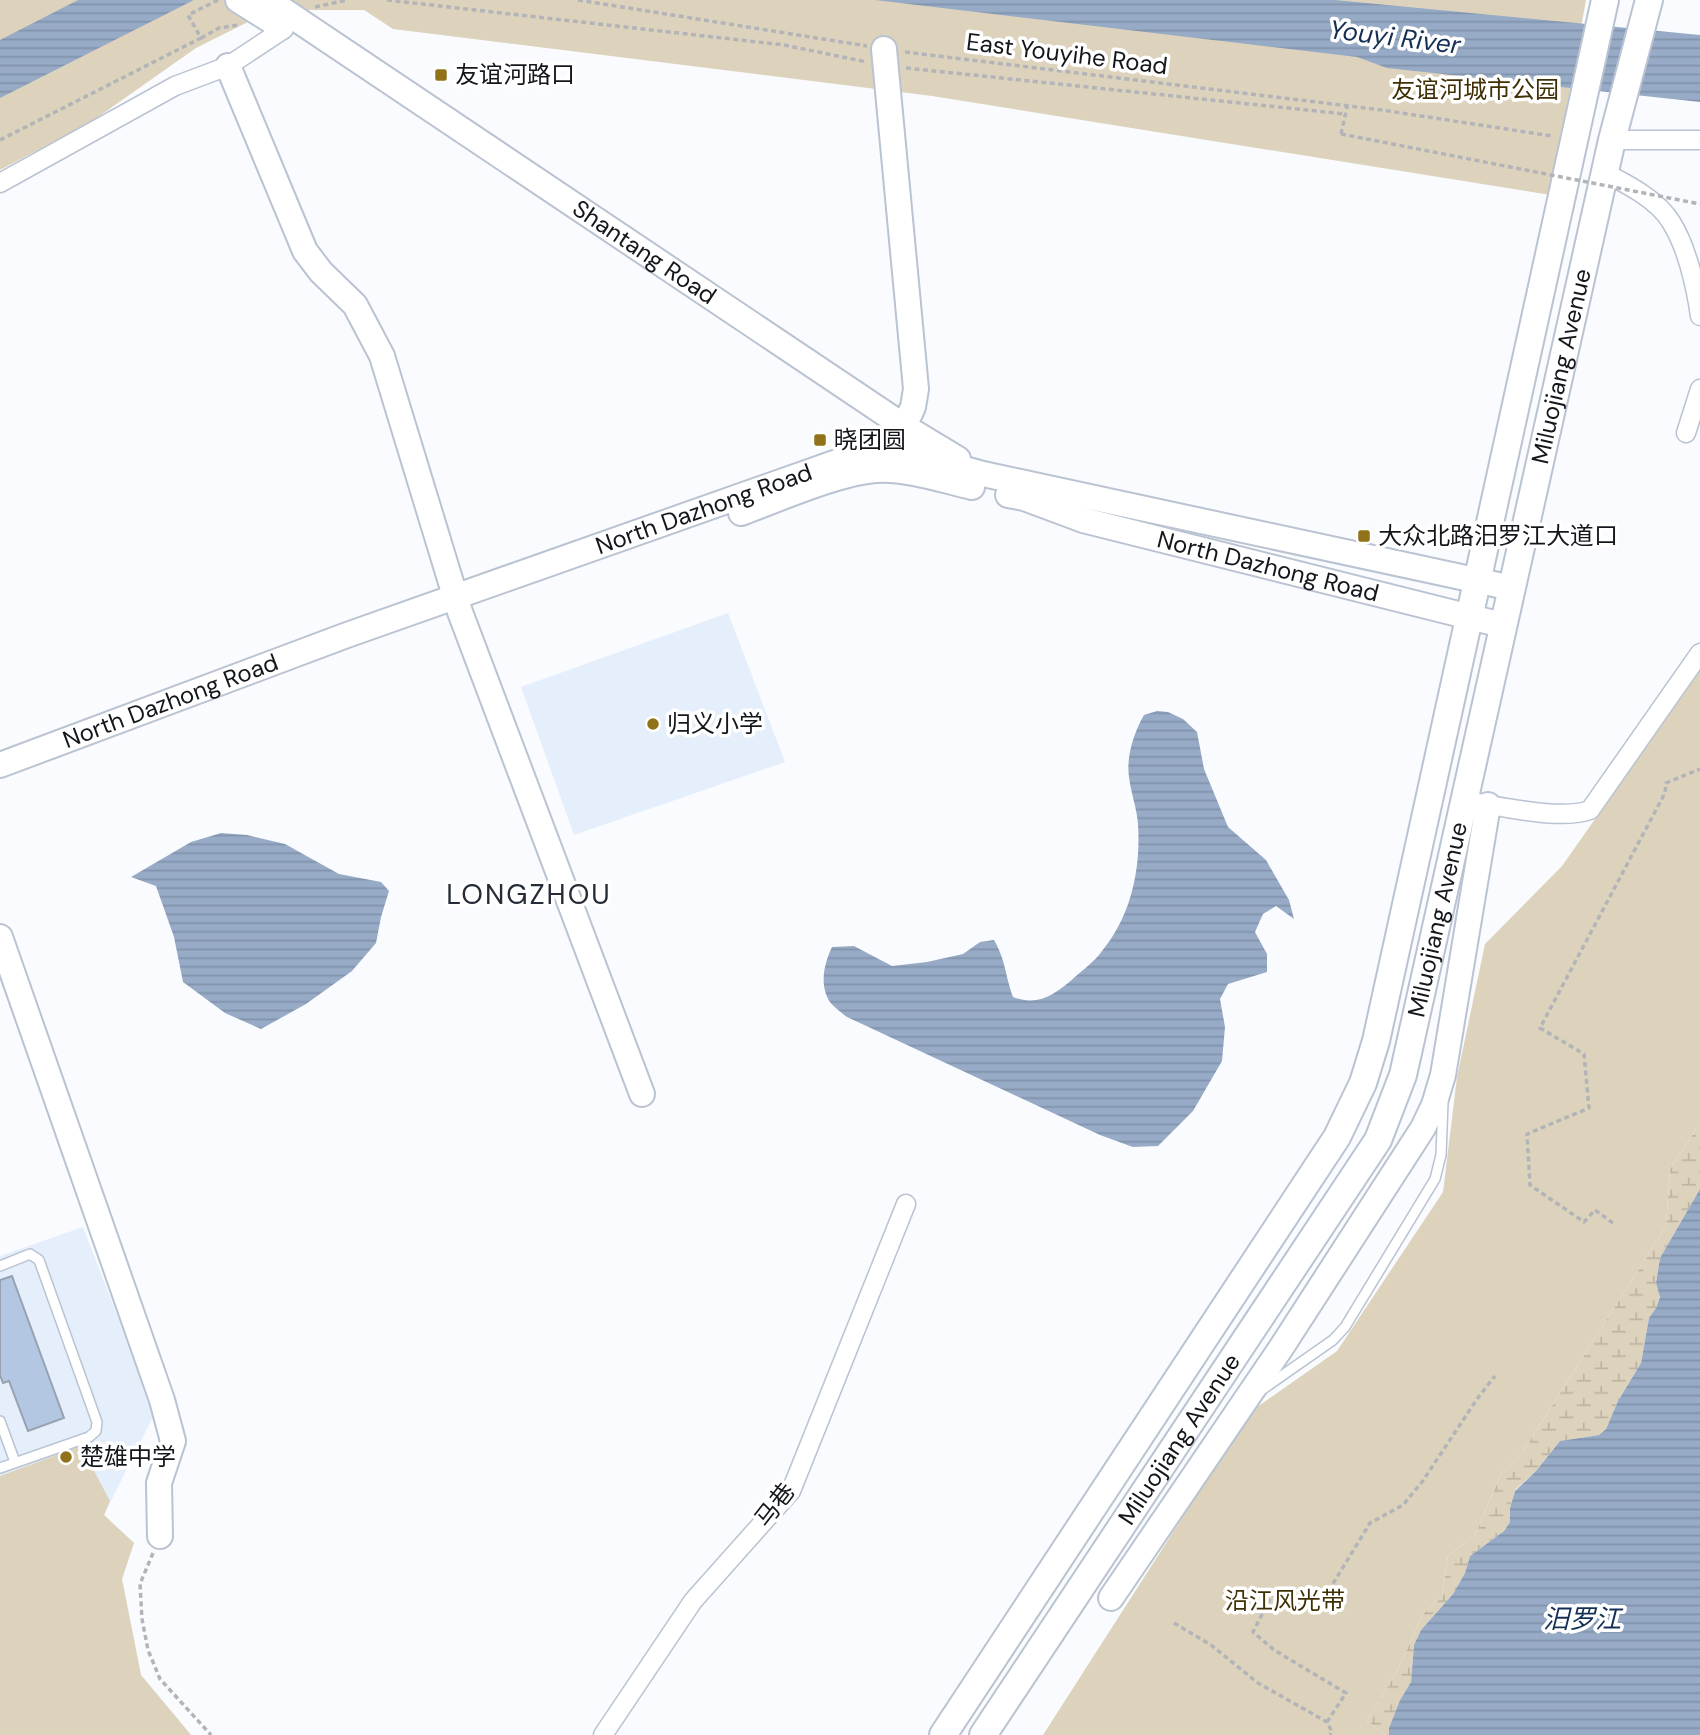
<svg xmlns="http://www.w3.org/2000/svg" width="1700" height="1735" font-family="'DM Sans','Noto Sans SC',sans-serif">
  <defs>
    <pattern id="wetland-marsh" width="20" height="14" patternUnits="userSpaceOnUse" patternTransform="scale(1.75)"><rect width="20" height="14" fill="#ddd3bd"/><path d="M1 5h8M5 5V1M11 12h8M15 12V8" fill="none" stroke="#bdb4a2"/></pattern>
    <pattern id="water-rules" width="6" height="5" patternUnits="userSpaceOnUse" patternTransform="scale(1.75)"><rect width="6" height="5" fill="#97abc6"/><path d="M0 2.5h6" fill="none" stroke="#8192aa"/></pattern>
  </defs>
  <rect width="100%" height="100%" fill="#f9fbfe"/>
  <g fill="#e5effb">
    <path d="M728,613L785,762L574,835L521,687Z"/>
    <path d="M83,1227L155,1413L104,1515L134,1543L122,1579L141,1675L191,1735H0V1256Z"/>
  </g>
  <path fill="url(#wetland-marsh)" d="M1700,1123V1189L1660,1258L1656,1283L1660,1296L1656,1308L1649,1318L1641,1363L1618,1401L1606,1429L1599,1435L1560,1441L1536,1471L1515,1490L1510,1508V1522L1504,1531L1470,1556L1465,1573L1453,1594L1421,1630L1414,1645L1411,1682L1400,1700L1389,1728V1735H1386L1367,1721L1397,1671L1423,1614L1442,1597L1448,1556L1475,1535L1501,1474L1522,1453L1666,1226L1670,1169Z"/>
  <g fill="#ddd3bd">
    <path d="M0,0H1586L1551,195L932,96L393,29L364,10H296L252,20L196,48L91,122L0,170Z"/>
    <path d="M1700,670V1123L1670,1169L1666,1226L1522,1453L1501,1474L1475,1535L1448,1556L1442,1597L1423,1614L1397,1671L1367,1721L1386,1735H1043L1250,1412L1337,1351L1443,1192L1457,1077L1485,944L1562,866Z"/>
    <path d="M81,1446L110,1501L104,1515L134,1543L122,1579L141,1675L191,1735H0V1476Z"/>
  </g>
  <g fill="url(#water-rules)">
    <path d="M78,0H194L0,98V40Z"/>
    <path d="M875,0H1335L1700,35V102L1387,68L1357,57Z"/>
    <path d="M1157,711L1168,712L1183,719L1197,732L1204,769L1228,827L1266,860L1289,900L1294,919L1276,906L1263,914L1255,932L1267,954V972L1228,984L1220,999L1225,1027L1222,1061L1193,1111L1158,1146L1133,1147L1100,1135L847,1017C842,1013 834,1007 830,1002C819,985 824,964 832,947L854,946L892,966L927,962L963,954L980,942L994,940C1006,961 1005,975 1013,997C1038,1007 1056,994 1075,977C1084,969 1095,961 1102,951C1131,916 1141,869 1138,824C1137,809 1131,793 1129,777C1126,757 1134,732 1144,715Z"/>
    <path d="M221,833L247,835L285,844L339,874L381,882L389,891L381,917L376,943L352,971L306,1004L261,1029L225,1013L183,982L174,937L156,886L131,877L191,842Z"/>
    <path d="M1700,1189V1735H1389V1728L1400,1700L1411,1682L1414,1645L1421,1630L1453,1594L1465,1573L1470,1556L1504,1531L1510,1522V1508L1515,1491L1536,1471L1560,1441L1599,1435L1606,1429L1618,1401L1641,1363L1649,1318L1656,1308L1660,1297L1656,1283L1660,1258Z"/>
  </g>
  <path fill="#b3c7e3" stroke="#97a1af" stroke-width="2" d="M12,1276L64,1418L28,1431L9,1381L3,1383L0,1375V1280Z"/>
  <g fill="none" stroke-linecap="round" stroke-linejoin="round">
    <defs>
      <g id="lane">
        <path d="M0,1266L30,1254L39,1260L97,1422L96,1431L89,1437L0,1468"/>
        <path d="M1263,1389L1333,1340L1345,1327L1435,1179L1441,1155L1443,1102"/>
        <path d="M0,1421L15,1462"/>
      </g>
      <g id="street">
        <path d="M1612,140H1700"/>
        <path d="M1605,173C1627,184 1658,200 1671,222C1687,247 1696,287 1700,316"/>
        <path d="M0,183L175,86L228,66L284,29"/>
        <path d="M1686,433L1700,389"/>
        <path d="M1478,803C1508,808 1563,820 1590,810L1700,653"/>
        <path d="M603,1735L693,1601L791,1491L906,1204"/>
      </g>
      <g id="secondary">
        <path d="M238,0L281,27"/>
        <path id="s1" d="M268,0L905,427L958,459"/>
        <path d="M884,49L916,389L913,407L898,439"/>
        <path d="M228,66L305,251L321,272L355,305L382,356L460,612L642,1094"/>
        <path id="s2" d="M1008,495L1024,498L1083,520L1502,625"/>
        <path d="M741,513C779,499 837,473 876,470C907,468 942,480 972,487"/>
        <path id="s3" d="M0,765L347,635L871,450L893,449L983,474L1512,588"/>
        <path d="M0,937L162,1400L173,1441L159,1483L160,1536"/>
        <path d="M1111,1598L1281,1348L1423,1128L1434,1105L1443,1075L1488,805"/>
      </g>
      <g id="primary">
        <path d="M943,1735L1337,1137L1363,1083L1376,1041L1605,0"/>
        <path id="s4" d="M983,1735L1378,1140L1403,1075L1612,140L1649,0"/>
      </g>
    </defs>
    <use href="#lane" stroke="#b9c3d1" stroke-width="12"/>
    <use href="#street" stroke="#b9c3d1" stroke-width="21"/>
    <use href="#secondary" stroke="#b9c3d1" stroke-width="28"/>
    <use href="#primary" stroke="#b9c3d1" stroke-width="30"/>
    <g stroke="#b2b4b8" stroke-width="3.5" stroke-dasharray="5 3.5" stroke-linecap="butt">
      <path d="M387,0L784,45L867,62"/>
      <path d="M578,0L867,46"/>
      <path d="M315,7L347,0"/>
      <path d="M201,38L219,28L239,25"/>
      <path d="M905,52L1382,110L1552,136"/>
      <path d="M906,68L1345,114"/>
      <path d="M1341,134L1347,107"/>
      <path d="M0,140L201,38L188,15L218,0"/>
      <path d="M1613,1223L1595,1210L1584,1222L1530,1185L1527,1134L1589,1108L1584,1054L1540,1028L1665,793L1666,783L1700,769"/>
      <path d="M153,1553L140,1584L142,1619L148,1650L160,1679L211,1735"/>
      <path d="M1174,1623L1211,1645L1258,1683L1327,1722L1332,1732L1330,1735"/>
      <path d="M1327,1722L1346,1693L1274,1650L1253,1632L1272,1595L1307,1608L1320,1605L1370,1523L1403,1505L1422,1482L1477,1399L1495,1376"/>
    </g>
    <use href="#lane" stroke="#fff" stroke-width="9"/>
    <use href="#street" stroke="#fff" stroke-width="18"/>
    <use href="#secondary" stroke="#fff" stroke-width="24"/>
    <use href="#primary" stroke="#fff" stroke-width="26"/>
    <path stroke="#b2b4b8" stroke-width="3.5" stroke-dasharray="5 3.5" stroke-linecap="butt" d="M1341,134L1700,204"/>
  </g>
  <g fill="#927218" stroke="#fff" stroke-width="2.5">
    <rect x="434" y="68" width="14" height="14" rx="3.5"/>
    <rect x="813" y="433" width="14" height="14" rx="3.5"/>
    <rect x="1357" y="529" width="14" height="14" rx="3.5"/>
    <circle cx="653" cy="724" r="7"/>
    <circle cx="66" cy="1457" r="7"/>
  </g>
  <g text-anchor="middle" stroke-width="7" stroke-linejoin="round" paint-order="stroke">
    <g font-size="24" fill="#13161b" stroke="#fff">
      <text transform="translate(1067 54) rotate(7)" y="8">East Youyihe Road</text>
      <text dy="8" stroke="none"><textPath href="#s1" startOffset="453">Shantang Road</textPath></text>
      <text dy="8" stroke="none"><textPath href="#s4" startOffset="1510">Miluojiang Avenue</textPath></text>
      <text dy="8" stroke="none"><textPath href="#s3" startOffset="749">North Dazhong Road</textPath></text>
      <text dy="8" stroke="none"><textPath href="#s2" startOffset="270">North Dazhong Road</textPath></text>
      <text dy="8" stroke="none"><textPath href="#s3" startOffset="182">North Dazhong Road</textPath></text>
      <text dy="8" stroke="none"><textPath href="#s4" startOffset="943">Miluojiang Avenue</textPath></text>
      <text dy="8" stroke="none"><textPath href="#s4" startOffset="355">Miluojiang Avenue</textPath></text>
      <text transform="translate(775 1505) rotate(-52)" y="8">马巷</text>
    </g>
    <g font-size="24" fill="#13161b" stroke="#fff" text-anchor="start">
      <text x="455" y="83">友谊河路口</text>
      <text x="834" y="448">晓团圆</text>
      <text x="1378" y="544">大众北路汨罗江大道口</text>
      <text x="667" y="732">归义小学</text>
      <text x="80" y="1465">楚雄中学</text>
    </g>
    <g font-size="24" fill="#3f3005" stroke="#fff">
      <text x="1475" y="98">友谊河城市公园</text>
      <text x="1285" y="1609">沿江风光带</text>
    </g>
    <g font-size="26" font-style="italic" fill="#132f54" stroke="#fff">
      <text transform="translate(1395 37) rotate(7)" y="9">Youyi River</text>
      <text x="1582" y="1628">汨罗江</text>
    </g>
    <g font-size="28" letter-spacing="2" fill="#242c37" stroke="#fff">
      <text x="529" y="904">LONGZHOU</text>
    </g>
  </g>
</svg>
